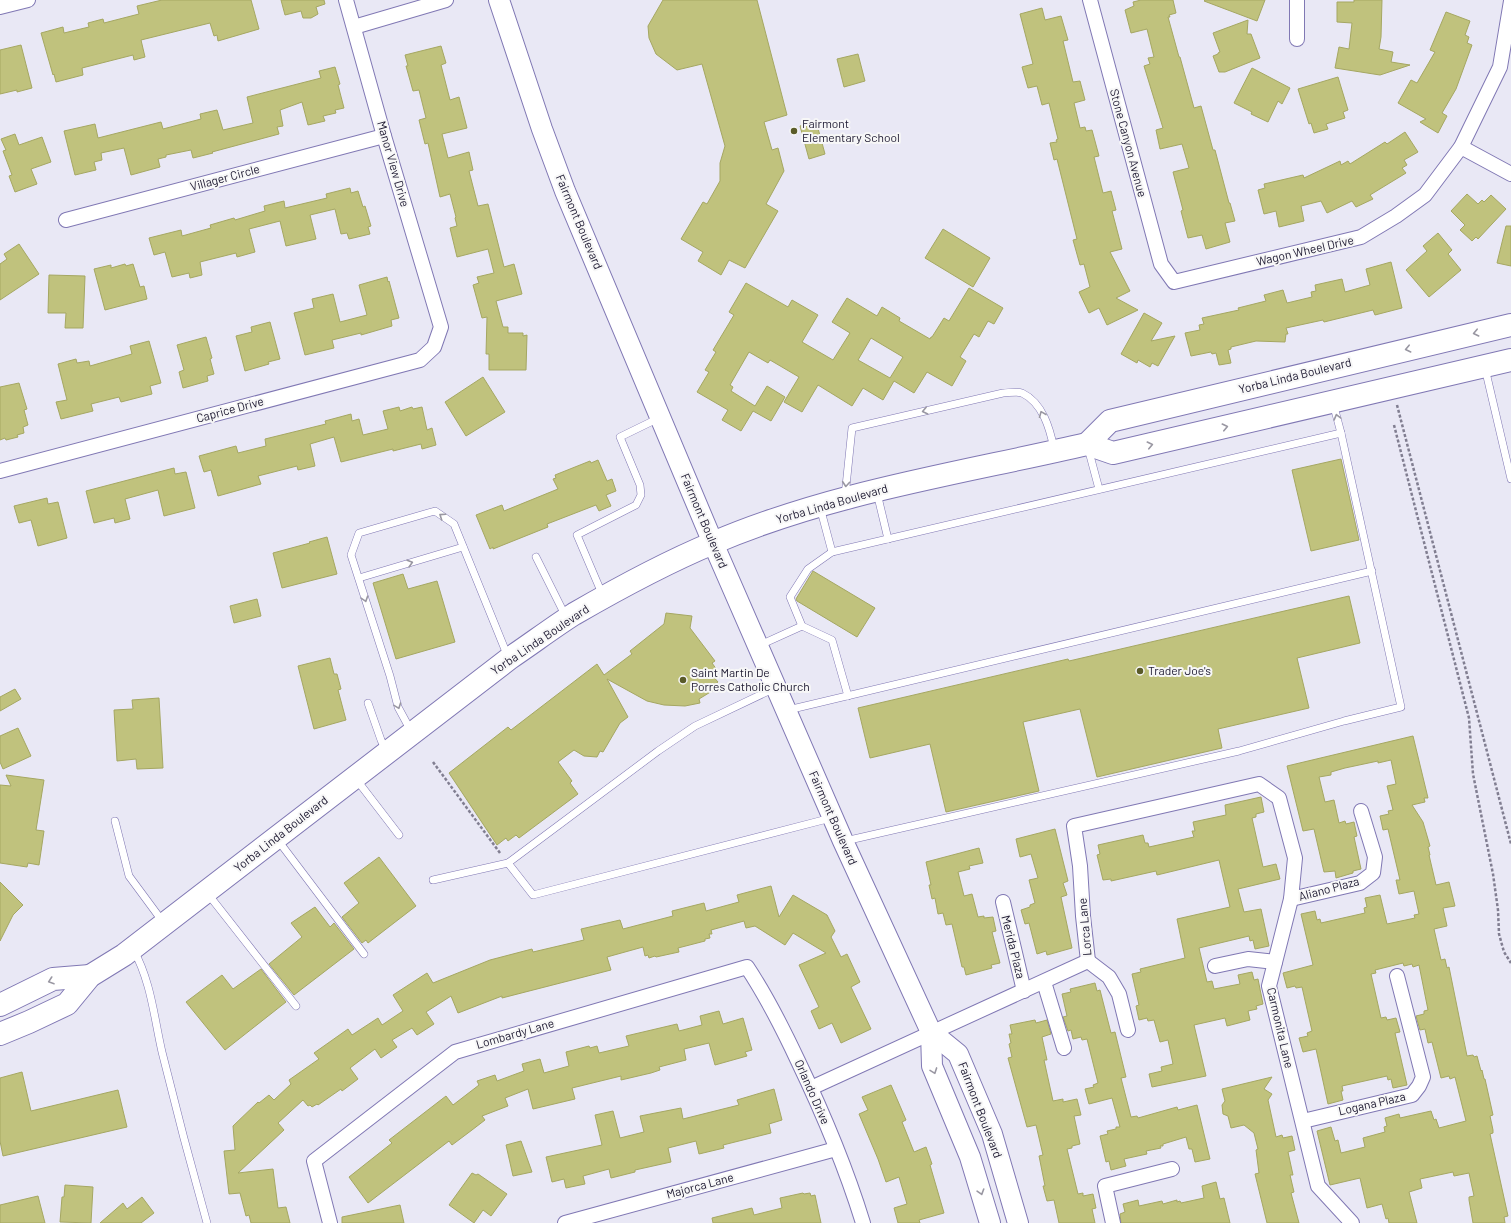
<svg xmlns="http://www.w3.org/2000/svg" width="1511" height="1223" font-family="Barlow,sans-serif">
  <rect width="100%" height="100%" fill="#e9e8f5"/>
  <g fill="#c0c27d" stroke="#a5a762" fill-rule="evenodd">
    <path d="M162,0H251L259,29L218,41L217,35L214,36L210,23L141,40L145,57L134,60L133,55L82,68L83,75L56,82L54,74L53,75L41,33L63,27L64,33L89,27L88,23L103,19L104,23L139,14L137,6Z"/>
    <path d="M281,0H324L325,4L316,7L318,14L311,18H303L301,11L285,15Z"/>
    <path d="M663,0H757L787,115L764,122L772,150L778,148L784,171L766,204L778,211L745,268L729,260L721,275L698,261L703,252L681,239L703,202L707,204L720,181V163L725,146L702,64L677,70L656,54L649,38L648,26Z"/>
    <path d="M1141,0H1173L1176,13L1169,15L1170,17H1168L1179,57H1180L1194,108L1201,106L1213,150H1215L1229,203H1230L1235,221L1225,223L1230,242L1206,249L1202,235L1188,238L1181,211L1183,210L1173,172L1189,168L1182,144L1160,149L1156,130L1163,128L1144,66L1150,64L1148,58L1154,57L1147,29L1131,33L1125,10L1134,6L1133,2Z"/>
    <path d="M1205,0H1265L1257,21L1204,1Z"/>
    <path d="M1354,0H1382L1381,37L1379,49L1393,52L1391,62L1410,65L1380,75L1335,68L1339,47L1349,49L1352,23L1337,22V2H1354Z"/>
    <path d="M1042,8L1045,20L1061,16L1068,40L1063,41L1073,82L1080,81L1085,100L1074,103L1080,128L1085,127L1086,131L1092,130L1099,156L1094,157L1103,193L1111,191L1116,210L1112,211L1122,249L1110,252L1130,291L1116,298L1138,310L1107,325L1099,308L1089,313L1079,292L1090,287L1084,264L1080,265L1073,240L1077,239L1057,159L1054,160L1050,143L1057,142L1056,140L1058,139L1049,103L1042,105L1037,86L1028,88L1022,67L1033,64L1020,14Z"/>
    <path d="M1446,12L1470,21L1465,35L1469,37L1467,43L1472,45L1456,89L1442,113L1447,116L1438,133L1420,122L1426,119L1398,103L1411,80L1417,83L1435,52L1430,50Z"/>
    <path d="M1248,20L1247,34H1251L1260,58L1225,72H1219L1213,56L1218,54V53L1220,52L1213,33Z"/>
    <path d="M21,45L32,88L17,92V90L0,94V50Z"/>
    <path d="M441,46L446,63L441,65L450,100L459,97L467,128L442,134L448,158L469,152L473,170L469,171L478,206L488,204L504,267L514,264L522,294L496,301L503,327H508V333H523V336L527,335L526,370H489V354H486L487,317L482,318L473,285L479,283L477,277L494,273L488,249L457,257L450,228L457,226L455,218L456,217L450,194L440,197L428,143L425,144L419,120L426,118L419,90L413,91L406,66H408L405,55Z"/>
    <path d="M858,54L865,81L844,87L837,59Z"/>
    <path d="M335,67L340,84L338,85L344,108L335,110L336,113L323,116L325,121L308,125L302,102L280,110L283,126L277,127L279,134L212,152L213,153L193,158L191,150L166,155V157L158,159L160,167L131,175L124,148L101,153L102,160L94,162L96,170L75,175L64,131L95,124L98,138L161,122L163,129L201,119L200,114L217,110L223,130L253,123L247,97L321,78L319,71Z"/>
    <path d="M1252,68L1290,88L1282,104L1278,101L1268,122L1251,114L1252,112L1234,103Z"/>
    <path d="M1338,77L1348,110L1343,112L1345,118L1326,124L1328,129L1314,133L1311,123L1309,124L1298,89Z"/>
    <path d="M816,121L825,154L809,159L800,126Z"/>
    <path d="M1405,132L1418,152L1404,160L1407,165L1402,168L1406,173L1370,195L1373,199L1356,207L1352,201L1327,213L1321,201L1301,206L1304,221L1279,227L1276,211L1264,214L1258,190L1265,188L1264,184L1303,175L1304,178L1340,161L1341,165L1348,161L1350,164L1385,142L1387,144Z"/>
    <path d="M15,134L19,145L42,137L51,162L31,169L37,184L15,192L9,176L12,175L3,151L6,150L1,139Z"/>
    <path d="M350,188L351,193L358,191L363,207L365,206L371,226L368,227L370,234L349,239L347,233L341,234L335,209L310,215L316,239L286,246L280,221L249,229L255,252L237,257L236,253L200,262L202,275L190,278L189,273L172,277L165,252L154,255L149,238L181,230L182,236L211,228L210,225L234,218L235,220L265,211L264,206L284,201L285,208L327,198L326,194Z"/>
    <path d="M1467,194L1478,204L1482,200L1484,202L1491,195L1506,209L1478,239L1476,237L1472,241L1460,230L1465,225L1451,211Z"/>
    <path d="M1506,226H1511V266L1497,263Z"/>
    <path d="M943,229L990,258L973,287L925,258Z"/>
    <path d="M1438,233L1452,250L1448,254L1461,270L1429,297L1406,270L1427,251L1423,246Z"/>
    <path d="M19,244L39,274L0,300V264L7,259L4,254Z"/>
    <path d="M1391,262L1402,308L1375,315L1373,310L1324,322L1323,320L1286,328L1288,334H1286L1285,342L1256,341L1231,347V349L1228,350L1231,363L1219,365L1216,353L1212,354L1211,352L1191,356L1185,333L1200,330L1199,325L1204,324L1202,318L1239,310L1238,308L1266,301L1264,295L1283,290L1287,303L1312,297L1311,292L1316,291L1315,285L1342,279L1345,292L1370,285L1366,269Z"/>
    <path d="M125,264L126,266L133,264L140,287L144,286L147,299L105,310L94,269L111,265V268Z"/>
    <path d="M49,275L85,276L83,328H65L66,313H48Z"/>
    <path d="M387,277L388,282L389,281L399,318L391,320L392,326L361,335V333L332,340L334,348L305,355L294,313L314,308L312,299L333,294L340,322L367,315L359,285Z"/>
    <path d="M746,283L788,307L792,300L818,315L802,342L833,360L850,333L832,322L847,298L877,316L882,307L900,318L899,321L930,339L931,337H932L944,318L949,321L969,288L1003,308L994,324L988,321L979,337L974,334L960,357L966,361L952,386L927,372L914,393L894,381L883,400L863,388L852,406L818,385L802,412L784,402L799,377L770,360L768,363L749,352L730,385L733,387L731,391L755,406L767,386L785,397L771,421L753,411L741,431L722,420L728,410L697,392L709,372L705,370L716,352L713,350L734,315L729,312ZM871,338L903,357L890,378L858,360Z"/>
    <path d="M1144,313L1162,323L1151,341L1175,336L1158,366L1152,363L1150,367L1138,360L1137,363L1121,354Z"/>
    <path d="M270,322L280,359L268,362L269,364L245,371L236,336L252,332L251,327Z"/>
    <path d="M206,337L212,358L210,359L214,374L207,376L208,381L183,388L179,372L184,370L177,345Z"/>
    <path d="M149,341L161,383L150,386L152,394L121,402L119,397L91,404L93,411L61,419L56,402L67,400L58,364L76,359L77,363L89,361L90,366L132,354L130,346Z"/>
    <path d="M483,377L505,412L466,436L445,402Z"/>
    <path d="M19,383L27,409L24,410L28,425L23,427L24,433L17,435L18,437L6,440L5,438L0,440V387Z"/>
    <path d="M399,407L400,411L412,407L413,409L422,407L427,430L432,428L436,445L422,449L421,444L393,451V449L341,462L334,437L310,444L315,466L298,470L297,466L258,476L261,484L218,496L211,470L204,472L199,456L236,446L238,453L266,446L265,439L326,424L325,421L351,414L352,421L359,419L363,435L388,429L383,411Z"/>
    <path d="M1341,459L1359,540L1311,551L1292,470Z"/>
    <path d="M598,460L607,481L612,479L616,491L606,495L611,506L599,511L596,505L547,524L548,527L493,549V547L490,549L476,515L502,505L504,511L558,489L553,479L556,478L555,475L590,461L591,463Z"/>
    <path d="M174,468L175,474L186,472L195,508L164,516L158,490L125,499L130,519L115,523L114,518L94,523L86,491Z"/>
    <path d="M47,498L48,504L58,502L67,538L38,546L31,520L19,523L14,506Z"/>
    <path d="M327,537L337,574L282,588L273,553L310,543L309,542Z"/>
    <path d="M813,571L875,608L857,637L797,601L796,599Z"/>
    <path d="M403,574L408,589L437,581L455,642L396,659L373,583Z"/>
    <path d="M1349,596L1360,643L1297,658L1309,708L1218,729L1222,748L1097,777L1080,709L1023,722L1039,791L946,812L930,744L870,758L858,708L1068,659L1069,661Z"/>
    <path d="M257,599L261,616L234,623L230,606Z"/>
    <path d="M666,613L692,616L690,628L715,661L712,663L717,670L711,674L718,682L714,685L717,688L699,699L700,703L685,706L664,705L647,701L607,679L628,717L620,723L603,752L600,751L597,757L584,756L574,750L558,762L572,781L570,783L578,794L519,838L516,835L508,841L506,838L497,845L449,773L508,727L511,730L597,664L604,675L632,654L630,651L664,624Z"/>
    <path d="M330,658L334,674H337L341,689L338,690L346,720L314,729L298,666Z"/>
    <path d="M15,689L21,699L0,711V697Z"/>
    <path d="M159,698L163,768L137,769L136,759L117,761L114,710L133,709L132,700Z"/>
    <path d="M18,728L31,756L3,769L0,762V736Z"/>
    <path d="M1413,736L1428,798H1424L1425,802L1412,805L1423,822L1430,846L1428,847L1430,855H1429L1436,885L1449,882L1455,906L1443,908L1447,926L1434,929L1441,960L1445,959L1447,968L1449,967L1467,1056L1473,1055L1474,1057L1477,1056L1481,1071L1482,1070L1484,1079H1485L1493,1115L1490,1116L1493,1130V1133L1490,1134L1508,1216L1504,1217L1505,1223H1473L1469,1200V1197L1474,1196L1469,1173L1454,1176L1453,1172L1420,1179L1422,1188L1409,1192L1417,1223H1389L1388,1218L1386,1219L1382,1204L1367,1208L1360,1178L1330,1185L1317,1131L1331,1127L1335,1141L1338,1140L1341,1153L1365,1147L1363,1138L1385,1132L1384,1127L1387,1126L1385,1118L1399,1114L1400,1118L1431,1111L1434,1120L1436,1119L1439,1128L1466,1121L1455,1077L1450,1079L1449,1076L1441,1078L1432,1042L1428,1043L1425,1029L1420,1030L1416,1016L1424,1014V1011L1428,1010L1419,965L1413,967L1412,964L1404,966L1403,963L1375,970L1376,973L1371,974L1381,1018L1386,1017L1387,1020L1396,1018L1400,1032L1395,1033L1407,1085L1393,1088L1391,1079L1388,1080L1387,1076L1342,1086L1343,1091H1341L1343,1100L1328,1104L1316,1049L1303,1052L1299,1038L1308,1036L1307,1033L1312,1031L1302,987L1296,988L1295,986L1287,988L1283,973L1313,965L1301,914L1315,911L1317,920L1320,919L1321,923L1365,913L1364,908L1367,907L1365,898L1380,895L1387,924L1415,918L1414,915L1419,914L1414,891L1399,894L1396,880H1400L1388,829L1383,830L1380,816L1389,814L1388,811L1393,810L1387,786L1396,784L1391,760L1378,763V761L1345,768L1331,772V775L1319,777L1325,802L1334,800L1339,823L1345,821L1346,824L1354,822L1357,836L1354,837L1361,869L1353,871V873L1336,878L1335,871L1324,872L1314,829L1303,831L1287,766Z"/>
    <path d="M6,775L44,780L36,830L44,831L39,865L28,863L27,867L0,863V785L11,786Z"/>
    <path d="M1261,797L1264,812L1256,814V817L1252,818L1263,867L1276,864L1280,879L1238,889L1244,912L1261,909L1269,946L1255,949L1253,940L1250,941L1249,936L1199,948L1207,982L1212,981L1214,989L1240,984L1238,975L1252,972L1254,980L1258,979L1263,1004L1256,1006L1257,1009L1248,1011L1250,1020L1227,1026L1225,1018L1194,1025L1206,1076L1152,1087L1149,1074L1162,1071L1161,1067L1173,1064L1168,1040L1160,1042L1154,1020L1148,1021L1147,1018L1139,1020L1136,1006L1139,1005L1132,974L1141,972L1140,969L1185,958L1177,919L1230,907L1219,860L1157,875L1156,871L1111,881V879L1103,880L1097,855L1100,854L1098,845L1143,835L1145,843H1148L1149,847L1194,837L1192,831H1195L1193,822L1226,815L1225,805Z"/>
    <path d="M1055,829L1068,881L1063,883L1067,895L1061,897L1072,948L1047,955L1046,951L1037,954L1029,923L1025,924L1021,910L1030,907V905L1035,903L1029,880L1038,878L1031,854L1020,857L1016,839Z"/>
    <path d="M979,848L983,863L969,866L970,869L958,872L964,896L972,894L978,917L984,916V918L993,917L996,931L992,932L1000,963L991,965L992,968L966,975L964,967H962L952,924L946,925L943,913L938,914L935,898L932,899L929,885H931L926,862Z"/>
    <path d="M379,857L416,906L368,943L366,940L362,943L342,917L359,903L344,883Z"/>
    <path d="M0,882L23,905L13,915L0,941Z"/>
    <path d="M771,886L779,917L793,895L827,915L835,931L831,937L841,957L847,954L860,982L851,987L871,1029L841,1043L832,1023L819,1029L811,1011L819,1007L799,965L826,953L793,933L785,945L755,926L746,928L744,921L711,930L712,934H709L710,938L705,939V941L678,948L679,952L656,957L655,956L649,958L648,955L645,956L643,947L607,957L611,970L502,998V996L458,1013L451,996L426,1012L434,1024L417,1035L412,1028L392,1040L397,1047L381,1058L375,1049L350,1068L358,1079L342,1091L341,1089L318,1105L317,1104L312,1107L310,1105L308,1106L303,1100L278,1123L284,1130L238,1173L273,1169L278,1208L286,1207L290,1223H251L249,1215L246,1216L240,1193L229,1194L224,1151L235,1150L233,1126L258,1102L259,1103L269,1095L274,1100L291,1084L289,1080L319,1059L314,1053L348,1029L352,1035L378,1018L382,1025L403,1011L393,995L427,973L433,983L490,960L532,949L533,952L584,940L581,929L620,920L623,929L673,916L672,911L704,903L706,911L739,902L737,895Z"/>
    <path d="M315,907L330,927L334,923L354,949L294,995L269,964L302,937L291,923Z"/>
    <path d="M261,969L286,1002L225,1050L186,1002L222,975L233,989Z"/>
    <path d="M1095,983L1097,991L1100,990L1111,1033L1115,1032L1126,1077L1121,1078L1131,1117L1137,1116L1138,1118L1177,1107L1178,1110L1197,1105L1210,1159L1195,1162L1192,1149H1189L1186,1137L1163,1144V1146H1160L1161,1148L1146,1151L1147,1154L1124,1159L1126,1166L1111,1170L1109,1161L1106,1162L1100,1136L1108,1134L1107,1131L1116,1129V1127H1120L1112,1098L1089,1104L1085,1089L1094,1087L1093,1085L1098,1083L1087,1039L1082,1040L1081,1037L1073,1039L1071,1030L1068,1031L1063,1017L1067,1016L1062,994L1071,992L1070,989Z"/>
    <path d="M719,1011L723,1024L743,1018L752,1050L745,1052L747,1056L715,1065L709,1043L684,1049L686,1060L659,1067L660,1070L651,1073L621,1080V1076L572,1088L575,1099L533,1109L528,1089L505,1098L508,1106L482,1116L485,1120L472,1130L452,1145L449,1141L368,1203L349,1177L392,1143L389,1140L446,1096L453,1105L479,1085L477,1081L495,1075L497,1081L524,1071L522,1064L540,1059L544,1073L569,1066L566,1052L589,1046L590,1048L597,1046L599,1053L629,1046L626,1036L677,1024L679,1031L702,1025L700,1016Z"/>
    <path d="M1035,1020L1036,1023L1047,1020L1051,1034L1042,1037L1047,1060H1044L1053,1101L1063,1099V1102L1077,1099L1081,1115L1074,1116L1080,1144L1072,1146V1148L1067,1149L1078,1194L1083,1193V1196L1093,1194L1096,1208L1092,1209L1095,1223H1059L1054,1200L1047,1201L1043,1186H1045L1039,1156L1043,1155L1036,1125L1027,1127L1008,1058L1012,1057L1009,1044L1011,1043L1009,1034H1012L1010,1025Z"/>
    <path d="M22,1072L31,1111L118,1090L127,1127L3,1156L0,1141V1078Z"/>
    <path d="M1272,1077L1264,1089L1272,1094L1268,1100L1276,1137L1282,1135L1283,1138L1292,1136L1295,1150L1288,1152L1293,1175H1290L1294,1192L1291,1193L1299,1223H1267L1255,1174L1259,1173L1256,1150L1258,1149L1254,1133L1244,1125L1231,1128L1228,1116L1223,1114L1222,1105L1225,1101L1222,1089Z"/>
    <path d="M891,1085L906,1120L902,1122L914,1152L926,1147L932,1164L930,1165L944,1213L919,1220L920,1223H898L894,1208L907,1204L899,1177L886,1182L878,1159L859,1114L868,1110L862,1097Z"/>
    <path d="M774,1089L782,1120L769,1124L771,1133L723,1145L724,1148L699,1154L696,1141L668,1148L671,1162L635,1170V1172L611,1178L609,1169L583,1176L585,1184L566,1188L564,1179L552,1182L546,1157L602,1145L595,1115L613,1111L620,1138L644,1132L640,1116L681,1108L683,1119L739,1105L737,1100Z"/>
    <path d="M521,1141L532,1172L513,1176L506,1145Z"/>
    <path d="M472,1173L476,1175L478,1174L507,1194L491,1216L483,1210L474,1223L449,1205Z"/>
    <path d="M1216,1182L1220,1199L1224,1198L1230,1223H1121L1120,1214L1125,1212L1123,1204L1138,1200L1139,1206L1162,1201L1163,1204L1177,1200V1202L1180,1201L1181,1203L1204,1198L1202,1186Z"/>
    <path d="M65,1185L93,1187L91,1223L60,1222L62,1197H64Z"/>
    <path d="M803,1193L804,1194L810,1193L811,1196L815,1195L821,1223H713L712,1218L752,1208L754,1215L782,1208L780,1198Z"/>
    <path d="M38,1196L45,1223H0V1205Z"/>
    <path d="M142,1197L154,1213L141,1223H100L123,1203L127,1209Z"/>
    <path d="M400,1205L404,1223H342V1217Z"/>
  </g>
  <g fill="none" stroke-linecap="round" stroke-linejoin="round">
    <defs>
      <g id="lane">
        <path d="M1485,368L1511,479"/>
        <path d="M1088,448L1099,489"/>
        <path d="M877,493L888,539"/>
        <path d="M845,496L852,428L1003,393C1008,393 1017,391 1022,393C1043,403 1050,429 1054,449"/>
        <path d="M820,507L832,552"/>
        <path d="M536,557L566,617"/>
        <path d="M359,578L463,547"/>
        <path d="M603,596L577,535L636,505L641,495L640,485L620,437L659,418"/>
        <path d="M760,645L802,626"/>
        <path d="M848,696L832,640L802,626L790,597L808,569L832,552L1341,433"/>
        <path d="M368,703L381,740L386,751"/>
        <path d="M788,710L1372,571"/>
        <path d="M411,731L398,707L390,676L351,555L359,533L435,511L454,524L508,657"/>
        <path d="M356,779L399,835"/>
        <path d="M115,821L129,876L163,922"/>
        <path d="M277,839L364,954"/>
        <path d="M845,841L1239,751L1344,721L1401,707L1341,433L1333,403"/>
        <path d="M508,863L533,895L831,818"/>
        <path d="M433,880L508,863L658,751L695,726L775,688"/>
        <path d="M208,894L296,1006"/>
        <path d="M133,949C151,981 154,1017 162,1052C176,1109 191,1166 207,1223"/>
      </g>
      <g id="street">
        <path d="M1090,0L1161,264L1174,282L1361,237L1396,216L1425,195L1461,147L1500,67L1511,1"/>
        <path d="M1297,0V39"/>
        <path d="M0,7L28,0"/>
        <path d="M354,27L446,0"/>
        <path d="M1461,147L1511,174"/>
        <path d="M66,220L384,136"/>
        <path d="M0,471L420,360L434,347L441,327L384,136L346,0"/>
        <path d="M1291,899L1360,883L1373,873L1375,857L1361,811"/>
        <path d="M1003,902L1024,991"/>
        <path d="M1088,961L1083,916L1080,866L1074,826L1259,784L1279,798L1295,858L1291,899L1269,986L1318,1186L1352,1223"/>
        <path d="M1088,961L1109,977L1119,994L1128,1030"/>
        <path d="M1215,966L1248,959L1275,962"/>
        <path d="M1044,982L1064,1048"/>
        <path d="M811,1088L1088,961"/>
        <path d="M1303,1121L1412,1095L1419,1086L1423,1077L1397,976"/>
        <path d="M330,1223L314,1161L455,1052L747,967C767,997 783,1029 798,1061C823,1113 846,1168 863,1223"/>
        <path d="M565,1223L836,1149"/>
        <path d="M1113,1223L1105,1186L1172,1169"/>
      </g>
      <g id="secondary">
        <path d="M499,0L542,129L565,191L713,543L843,841L931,1032L932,1066L970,1157L990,1223"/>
        <path d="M931,1032L958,1054L992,1134L1018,1223"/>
      </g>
      <g id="primary">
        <path d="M1087,444L1110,421L1511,325"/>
        <path d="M0,1005L53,979L90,976"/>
        <path d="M0,1034L29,1022L67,1004L90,976L124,955L510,658C531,644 552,628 574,614C619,588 665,563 713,543C832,492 962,473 1087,444L1113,453L1511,360"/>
      </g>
    </defs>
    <use href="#lane" stroke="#8078b4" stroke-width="8"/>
    <use href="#street" stroke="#8078b4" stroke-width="16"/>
    <use href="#secondary" stroke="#8078b4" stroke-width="22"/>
    <use href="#primary" stroke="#8078b4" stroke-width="24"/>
    <g stroke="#817e91" stroke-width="2.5" stroke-dasharray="3 2" stroke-linecap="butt">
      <path d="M1397,405L1511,844"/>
      <path d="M1394,425L1469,718L1473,774L1493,874L1498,910L1499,934L1504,952L1511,963"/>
      <path d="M433,762L500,853"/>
    </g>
    <use href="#lane" stroke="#fff" stroke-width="7"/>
    <use href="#street" stroke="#fff" stroke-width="14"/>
    <use href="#secondary" stroke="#fff" stroke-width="20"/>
    <use href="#primary" stroke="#fff" stroke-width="22"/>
  </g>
  <defs><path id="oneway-chevron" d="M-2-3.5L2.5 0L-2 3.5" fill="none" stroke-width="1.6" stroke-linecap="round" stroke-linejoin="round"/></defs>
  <g stroke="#9997a2">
    <use href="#oneway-chevron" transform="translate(1476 333) rotate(167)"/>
    <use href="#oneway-chevron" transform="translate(1408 349) rotate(167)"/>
    <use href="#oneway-chevron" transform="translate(925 411) rotate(167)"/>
    <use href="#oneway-chevron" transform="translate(1042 414) rotate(-112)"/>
    <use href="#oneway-chevron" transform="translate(1337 417) rotate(-105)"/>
    <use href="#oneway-chevron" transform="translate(1225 427) rotate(-13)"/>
    <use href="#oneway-chevron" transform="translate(1150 445) rotate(-13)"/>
    <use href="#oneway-chevron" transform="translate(846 484) rotate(95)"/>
    <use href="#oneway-chevron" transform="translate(442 516) rotate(-146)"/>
    <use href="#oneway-chevron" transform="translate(410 563) rotate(-16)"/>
    <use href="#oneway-chevron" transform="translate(365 599) rotate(72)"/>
    <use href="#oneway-chevron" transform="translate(398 706) rotate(70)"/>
    <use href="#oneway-chevron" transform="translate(51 981) rotate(161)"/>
    <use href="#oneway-chevron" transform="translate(934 1071) rotate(70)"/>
    <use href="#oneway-chevron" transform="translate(981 1192) rotate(73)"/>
  </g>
  <g fill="#5a5b28" stroke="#f7f7f7" stroke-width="1.5">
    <circle cx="794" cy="131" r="4"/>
    <circle cx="1140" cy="671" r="4"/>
    <circle cx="683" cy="680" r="4"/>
  </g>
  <g text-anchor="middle" stroke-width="4" stroke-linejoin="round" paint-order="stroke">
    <g font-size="12" fill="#1c1830" stroke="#f7f7f7" text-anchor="start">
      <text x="802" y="128">Fairmont<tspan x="802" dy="14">Elementary School</tspan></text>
      <text x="1148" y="675">Trader Joe's</text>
      <text x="691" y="677">Saint Martin De<tspan x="691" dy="14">Porres Catholic Church</tspan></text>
    </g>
    <g font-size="12" fill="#1c1830" stroke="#f7f7f7">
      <text transform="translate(1128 143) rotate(75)" y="4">Stone Canyon Avenue</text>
      <text transform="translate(393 164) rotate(74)" y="4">Manor View Drive</text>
      <text transform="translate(225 178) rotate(-15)" y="4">Villager Circle</text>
      <text transform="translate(579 222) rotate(67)" y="4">Fairmont Boulevard</text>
      <text transform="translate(1305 251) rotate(-13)" y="4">Wagon Wheel Drive</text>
      <text transform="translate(1295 376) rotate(-14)" y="4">Yorba Linda Boulevard</text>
      <text transform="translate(230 410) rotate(-15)" y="4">Caprice Drive</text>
      <text transform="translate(832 504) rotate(-16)" y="4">Yorba Linda Boulevard</text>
      <text transform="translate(704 521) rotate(67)" y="4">Fairmont Boulevard</text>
      <text transform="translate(540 640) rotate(-34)" y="4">Yorba Linda Boulevard</text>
      <text transform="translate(833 818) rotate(66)" y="4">Fairmont Boulevard</text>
      <text transform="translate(281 834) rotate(-38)" y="4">Yorba Linda Boulevard</text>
      <text transform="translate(1329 889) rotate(-15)" y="4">Aliano Plaza</text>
      <text transform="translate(1085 927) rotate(-95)" y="4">Lorca Lane</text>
      <text transform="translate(1013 947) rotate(76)" y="4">Merida Plaza</text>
      <text transform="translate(1280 1028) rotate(77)" y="4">Carmonita Lane</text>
      <text transform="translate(515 1034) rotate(-16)" y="4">Lombardy Lane</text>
      <text transform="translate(812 1092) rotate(66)" y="4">Orlando Drive</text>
      <text transform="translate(1372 1104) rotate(-13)" y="4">Logana Plaza</text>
      <text transform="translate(980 1110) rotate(69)" y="4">Fairmont Boulevard</text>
      <text transform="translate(700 1186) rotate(-15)" y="4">Majorca Lane</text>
    </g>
  </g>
</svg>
